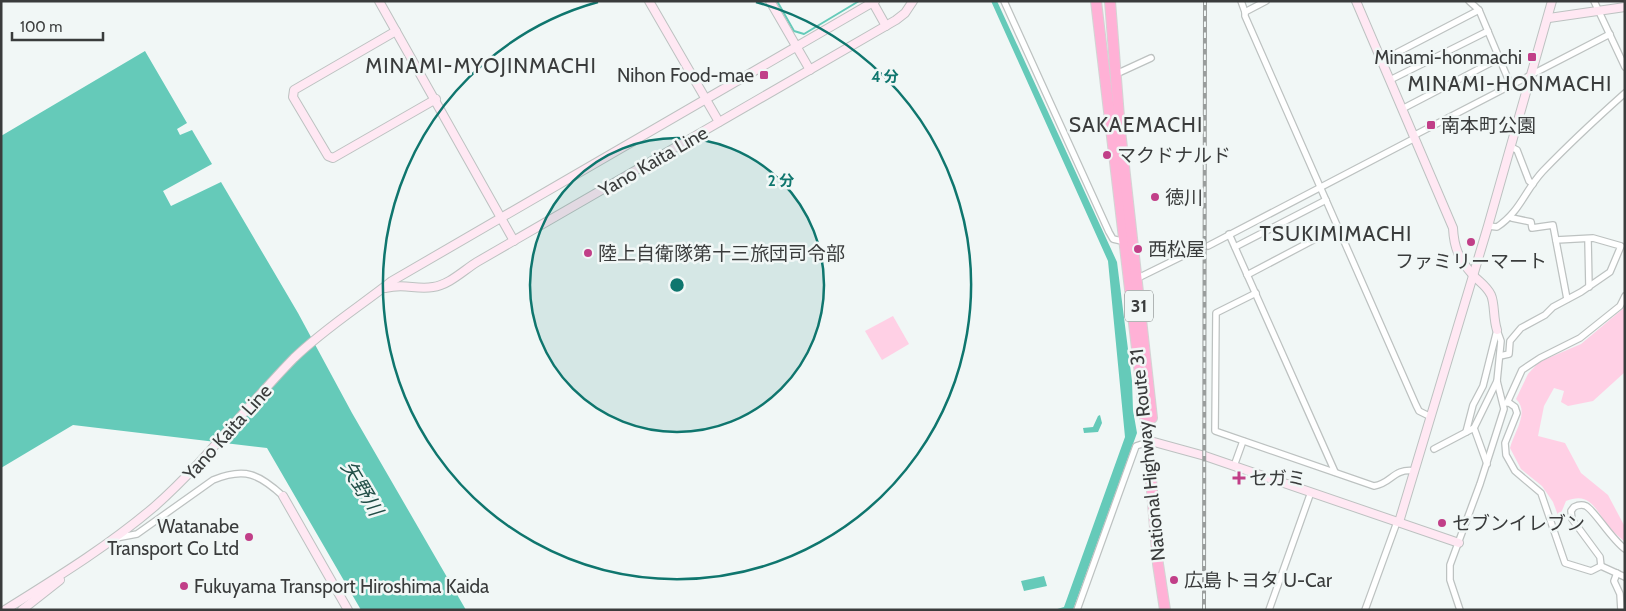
<svg xmlns="http://www.w3.org/2000/svg" width="1626" height="611" font-family="Cabin,'Noto Sans JP',sans-serif">
  <rect width="100%" height="100%" fill="#f1f7f6"/>
  <g fill="#ffd0e5">
    <path d="M1625,307V372L1593,401L1568,406L1561,402L1564,391L1554,388L1544,406L1538,436L1565,443L1581,473L1608,495L1625,527V542C1620,538 1615,533 1610,529C1597,513 1592,490 1566,501L1559,518L1553,502L1542,486L1521,469L1510,448C1514,432 1530,412 1516,399L1528,374L1539,362L1581,344Z"/>
    <path d="M893,316L909,344L882,360L865,331Z"/>
  </g>
  <g fill="#65cab9">
    <path d="M991,1H997L1117,262L1132,381L1133,410L1137,433L1073,610H1054L1064,607L1125,437L1108,261Z"/>
    <path d="M145,51L187,123L177,129L180,135L192,130L212,164L163,191L171,206L221,182L298,313L352,413L466,610H361L267,448L73,425L1,468V136Z"/>
    <path d="M1100,415L1102,423L1098,432L1084,433L1083,428L1093,427L1098,416Z"/>
    <path d="M1044,576L1047,586L1024,591L1021,581Z"/>
  </g>
  <g fill="none" stroke-linecap="round" stroke-linejoin="round">
    <path stroke="#65cab9" stroke-width="2" d="M777,1L794,31L804,34L859,1"/>
    <defs>
      <g id="street">
        <path d="M1004,1L1109,232L1113,239L1126,242"/>
        <path d="M1241,1L1245,12"/>
        <path d="M1266,1L1245,12V16L1416,405L1419,411L1431,417"/>
        <path d="M1469,1L1479,10L1511,86"/>
        <path d="M1594,1L1625,67"/>
        <path d="M1381,61L1479,10"/>
        <path d="M1114,75L1151,58"/>
        <path d="M1390,80L1488,31"/>
        <path d="M1402,109L1500,58"/>
        <path d="M1413,136L1610,34"/>
        <path d="M1511,147L1517,150L1529,181L1533,184"/>
        <path d="M1512,218L1531,222L1532,228L1553,225L1567,299"/>
        <path d="M1488,226L1497,227C1520,212 1525,190 1543,171C1569,144 1597,118 1625,93"/>
        <path d="M1229,234L1335,472"/>
        <path d="M1588,240L1589,287"/>
        <path d="M1208,246L1415,138"/>
        <path d="M1235,247L1326,200"/>
        <path d="M1247,275L1338,227"/>
        <path d="M1136,279L1201,247"/>
        <path d="M1256,293L1216,313L1215,431L1374,486C1393,483 1392,468 1415,471"/>
        <path d="M1500,356L1509,354L1510,341L1521,328L1545,315L1553,307L1581,292L1610,272L1621,246L1593,238L1556,240"/>
        <path d="M1508,402L1515,407L1517,413L1505,443L1506,455L1515,471L1541,493L1565,563L1591,571L1601,566L1625,577"/>
        <path d="M1507,403L1522,370L1540,358L1580,338L1620,306L1625,296"/>
        <path d="M1474,428L1487,464"/>
        <path d="M1466,432L1473,405L1483,386L1497,330"/>
        <path d="M1434,449L1474,428L1497,381"/>
        <path d="M1234,466L1243,441"/>
        <path d="M116,538L137,534L213,480C245,467 259,474 283,496"/>
        <path d="M1601,566L1600,557L1572,519L1571,511L1574,507C1578,505 1581,504 1586,506C1595,511 1611,539 1625,549"/>
        <path d="M1617,573L1614,581L1620,594L1621,610"/>
        <path d="M1077,610L1136,446L1148,442"/>
        <path d="M1269,610L1311,492"/>
        <path d="M1365,610L1397,522"/>
        <path d="M1460,610L1450,580V565L1480,484L1504,409L1497,381L1501,341L1497,330"/>
      </g>
      <g id="secondary">
        <path d="M379,1L514,241"/>
        <path d="M649,1L719,122"/>
        <path d="M770,1L810,70"/>
        <path d="M872,1L886,26"/>
        <path d="M1356,1L1453,228C1454,248 1459,259 1472,274C1479,282 1486,285 1491,295C1495,304 1493,318 1497,330"/>
        <path d="M1549,18L1625,7"/>
        <path d="M396,31L294,90L293,97L328,156L333,158L436,99"/>
        <path d="M386,288C404,283 416,290 433,287C449,285 464,270 477,262L896,20L905,13L913,1"/>
        <path d="M1148,442H1154L1205,456L1459,543"/>
        <path d="M283,496L348,610"/>
        <path d="M1399,522L1488,226L1552,1"/>
        <path d="M5,610C56,578 107,547 154,507C205,462 246,407 294,358C324,329 359,307 392,281L875,1"/>
        <path d="M22,610L60,580"/>
      </g>
      <g id="highway">
        <path d="M1096,1L1148,442L1158,564L1165,610"/>
        <path d="M1110,1L1120,130L1152,418"/>
      </g>
    </defs>
    <use href="#street" stroke="#bdc2c1" stroke-width="8"/>
    <use href="#secondary" stroke="#bdc2c1" stroke-width="10"/>
    <use href="#highway" stroke="#d4d4d4" stroke-width="12"/>
    <use href="#street" stroke="#fff" stroke-width="5.5"/>
    <use href="#secondary" stroke="#ffe8f3" stroke-width="8"/>
    <use href="#highway" stroke="#ffb1d6" stroke-width="10"/>
    <defs>
      <path id="rail" d="M1204,610L1205,1"/>
    </defs>
    <use href="#rail" stroke="#999d9c" stroke-width="4"/>
    <use href="#rail" stroke="#f1f7f6" stroke-width="2" stroke-dasharray="5.5" stroke-linecap="butt"/>
  </g>
  <circle cx="677" cy="285" r="147" fill="#0f766e" fill-opacity=".12"/>
  <g fill="none" stroke="#0f766e" stroke-width="2.5">
    <circle cx="677" cy="285" r="147"/>
    <path d="M756 2A294 294 0 1 1 598 2"/>
  </g>
  <g fill="#c13f88" stroke="#f1f7f6" stroke-width="2">
    <rect x="1527" y="52" width="10" height="10" rx="2.5"/>
    <rect x="759" y="70" width="10" height="10" rx="2.5"/>
    <rect x="1426" y="120" width="10" height="10" rx="2.5"/>
    <circle cx="1107" cy="155" r="5"/>
    <circle cx="1155" cy="197" r="5"/>
    <circle cx="1471" cy="242" r="5"/>
    <circle cx="1138" cy="249" r="5"/>
    <circle cx="588" cy="253" r="5"/>
    <path d="M1236.5 470.5h5v5h5v5h-5v5h-5v-5h-5v-5h5z"/>
    <circle cx="1442" cy="523" r="5"/>
    <circle cx="249" cy="537" r="5"/>
    <circle cx="1174" cy="580" r="5"/>
    <circle cx="184" cy="586" r="5"/>
  </g>
  <g text-anchor="middle" stroke-width="5" stroke-linejoin="round" paint-order="stroke">
    <rect fill="#f1f7f6" stroke="#717474" stroke-width="1" x="1125" y="290.5" width="28" height="31" rx="4"/>
    <g font-size="18" font-weight="bold" fill="#3a3c3c">
      <text x="1139" y="312">31</text>
    </g>
    <g font-size="19" fill="#3a3c3c" stroke="#f1f7f6" text-anchor="start">
      <text x="1522" y="64" text-anchor="end">Minami-honmachi</text>
      <text x="754" y="82" text-anchor="end">Nihon Food-mae</text>
      <text x="1441" y="132">南本町公園</text>
      <text x="1117" y="162">マクドナルド</text>
      <text x="1165" y="204">徳川</text>
      <text x="1148" y="256">西松屋</text>
      <text x="598" y="260">陸上自衛隊第十三旅団司令部</text>
      <text x="1471" y="268" text-anchor="middle">ファミリーマート</text>
      <text x="1249" y="485">セガミ</text>
      <text x="1452" y="530">セブンイレブン</text>
      <text x="239" y="533" text-anchor="end">Watanabe<tspan x="239" dy="22">Transport Co Ltd</tspan></text>
      <text x="1184" y="587">広島トヨタ U-Car</text>
      <text x="194" y="593">Fukuyama Transport Hiroshima Kaida</text>
    </g>
    <g font-size="19" fill="#3a3c3c" stroke="#f1f7f6">
      <text transform="translate(653 161) rotate(-30)" y="7">Yano Kaita Line</text>
      <text transform="translate(227 432) rotate(-48)" y="7">Yano Kaita Line</text>
      <text transform="translate(1147 455) rotate(-96)" y="7">National Highway Route 31</text>
    </g>
    <g font-size="20" font-style="italic" fill="#214e47" stroke="#f1f7f6">
      <text transform="translate(362 488) rotate(59)" y="7">矢野川</text>
    </g>
    <g font-size="21" letter-spacing="1" fill="#3a3c3c" stroke="#f1f7f6">
      <text x="481" y="73">MINAMI-MYOJINMACHI</text>
      <text x="1510" y="91">MINAMI-HONMACHI</text>
      <text x="1136" y="132">SAKAEMACHI</text>
      <text x="1336" y="241">TSUKIMIMACHI</text>
    </g>
  </g>
  <circle cx="677" cy="285" r="8" fill="#0f766e" stroke="#f1f7f6" stroke-width="2.5"/>
  <g font-size="15" text-anchor="middle" font-weight="bold" fill="#0f766e" stroke="#f1f7f6" stroke-width="5" stroke-linejoin="round" paint-order="stroke">
    <text x="885" y="82">4 分</text>
    <text x="781" y="186">2 分</text>
  </g>
  <rect width="1626" height="611" fill="none" stroke="#3a3c3c" stroke-width="5"/>
  <path d="M12 32v8h91v-8" fill="none" stroke="#3a3c3c" stroke-width="2.5"/>
  <text x="20" y="32" font-size="15" fill="#3a3c3c" stroke="#f1f7f6" stroke-width="4" paint-order="stroke">100 m</text>
</svg>
